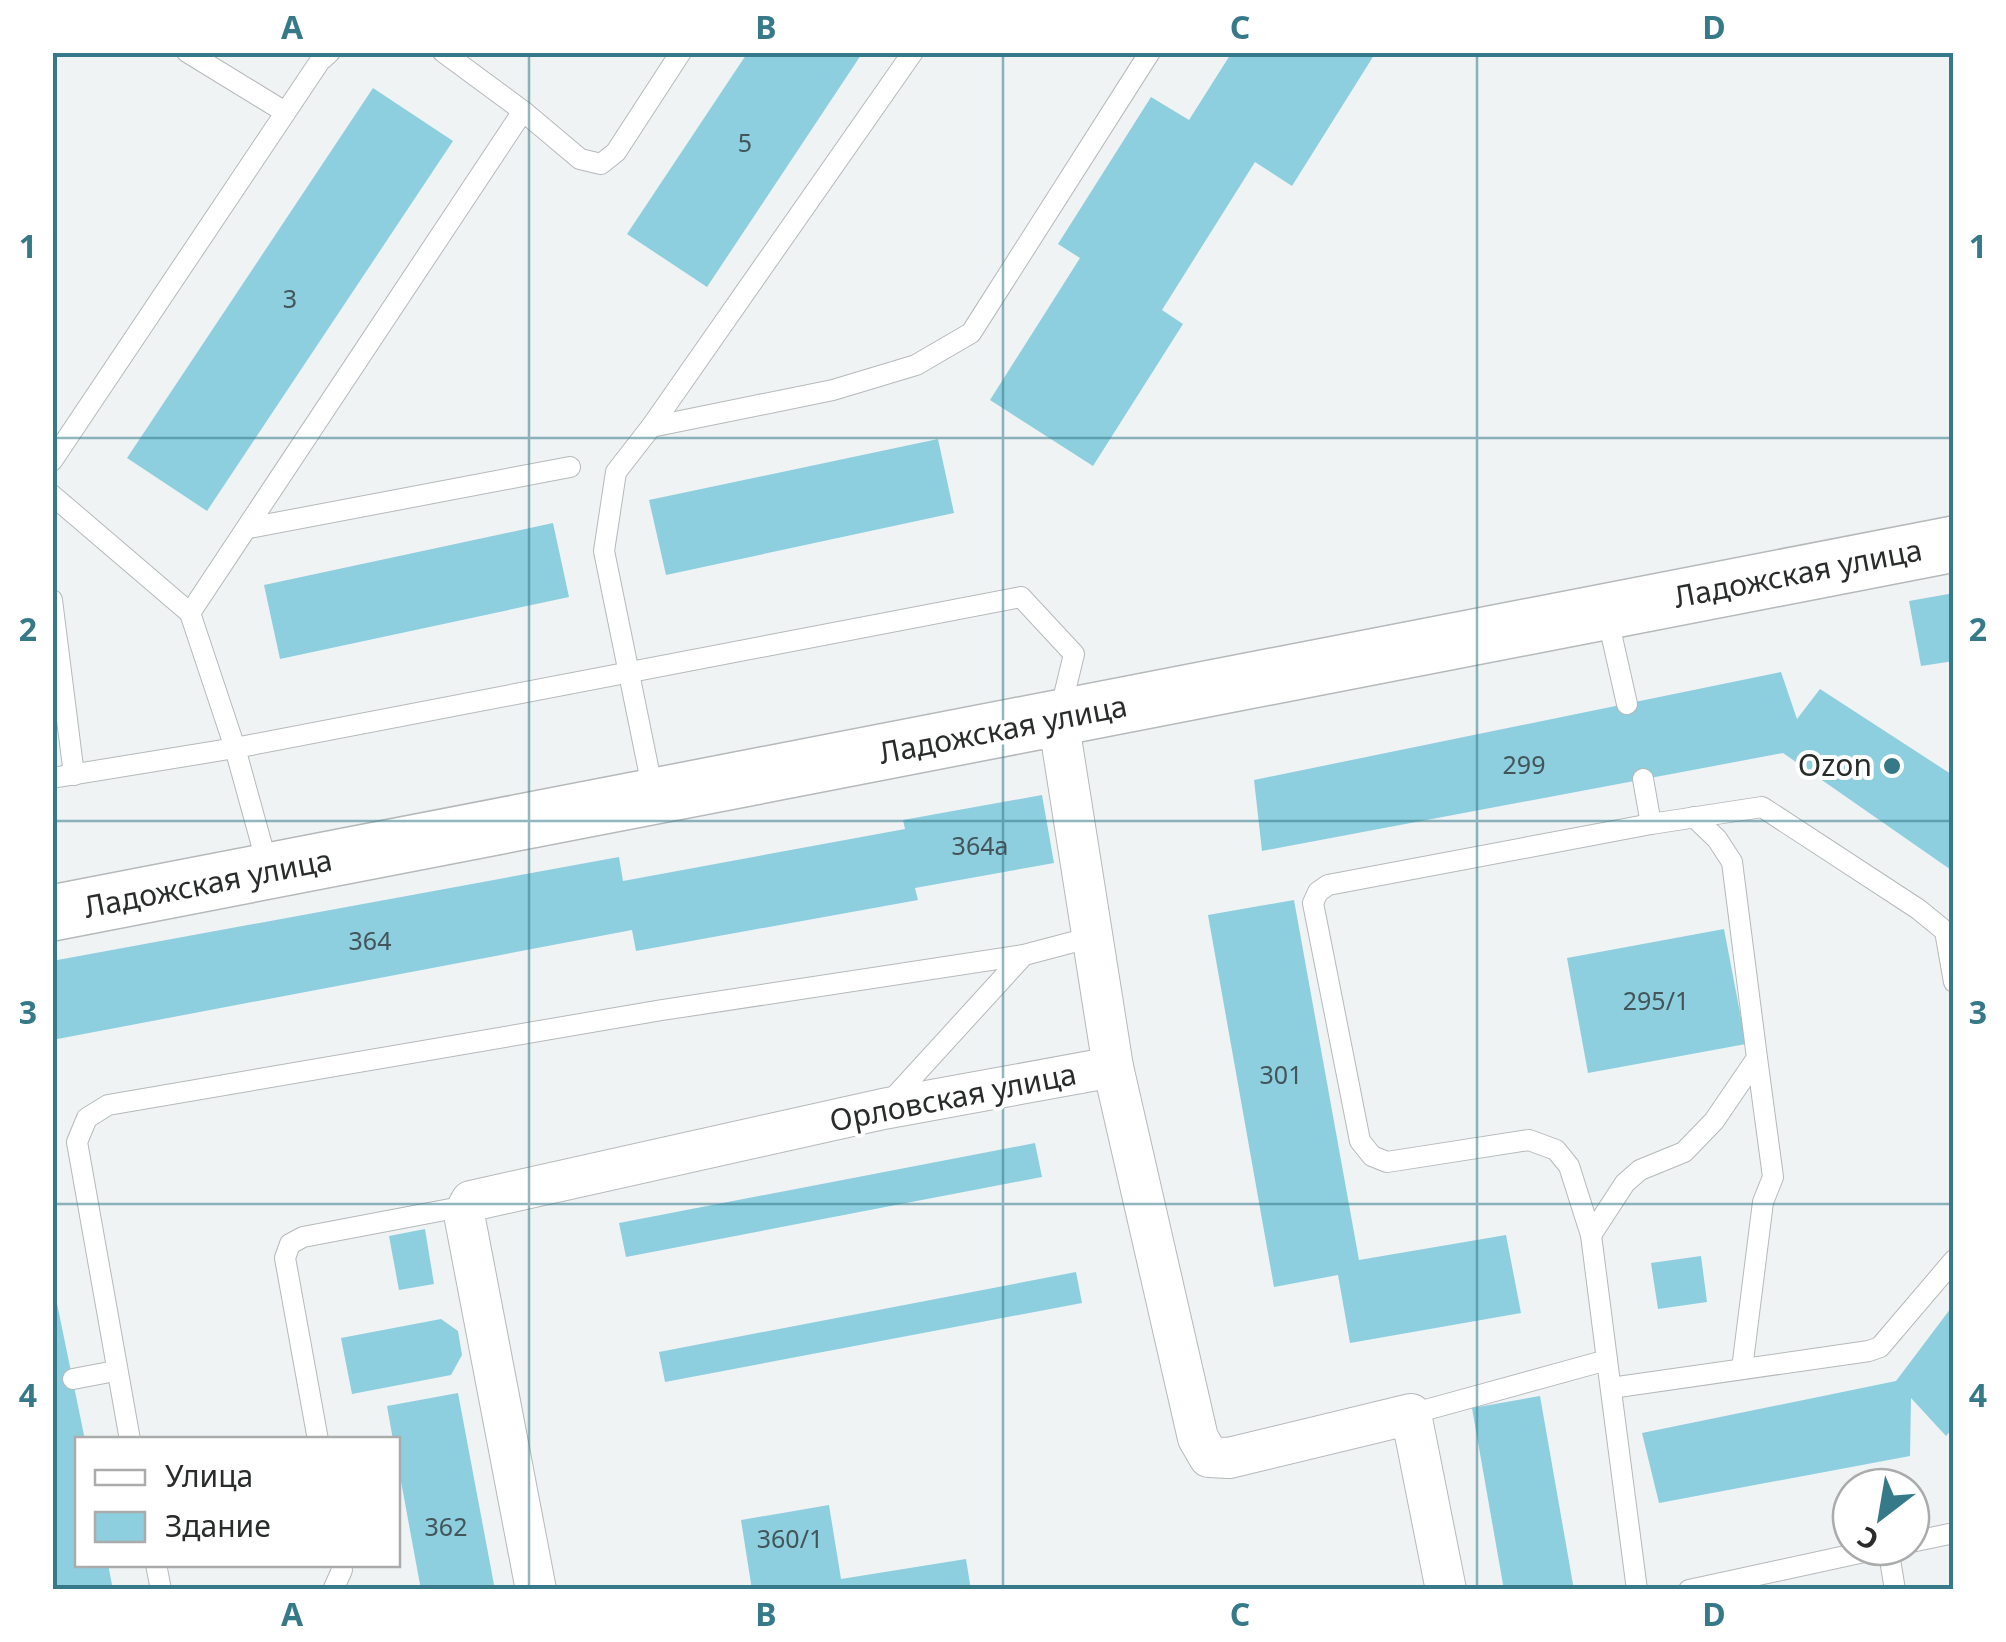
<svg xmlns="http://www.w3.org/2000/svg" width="2006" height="1642" font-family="'Noto Sans',sans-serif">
  <rect width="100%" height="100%" fill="#eff3f4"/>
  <g fill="#8dcfdf">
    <path d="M748,52H863L707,287L627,234Z"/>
    <path d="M1232,52H1376L1292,186L1255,162L1162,310L1183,324L1093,466L990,400L1080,258L1058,244L1151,97L1189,120Z"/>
    <path d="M373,88L453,141L207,511L127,458Z"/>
    <path d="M938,439L954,513L666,575L649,500Z"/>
    <path d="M553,523L569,597L280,659L264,585Z"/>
    <path d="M1954,593V661L1921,666L1909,601Z"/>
    <path d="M1781,672L1797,719L1820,689L1954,776V872L1783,753L1262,851L1254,780Z"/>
    <path d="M1042,795L1054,863L915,888L918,900L636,951L632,930L52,1040V961L619,857L623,881L905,829L903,820Z"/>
    <path d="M1294,900L1359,1260L1506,1235L1521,1313L1350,1343L1338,1275L1274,1287L1208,915Z"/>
    <path d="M1724,929L1746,1044L1588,1073L1567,958Z"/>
    <path d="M1035,1143L1042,1177L626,1257L619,1223Z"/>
    <path d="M425,1229L434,1284L399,1290L389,1236Z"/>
    <path d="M1701,1256L1707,1302L1658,1309L1651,1263Z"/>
    <path d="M1076,1272L1082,1303L665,1382L659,1352Z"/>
    <path d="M52,1279L85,1440H78V1564H108L113,1590H52Z"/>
    <path d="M1954,1304V1427L1946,1436L1911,1398L1910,1456L1659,1503L1642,1433L1896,1381Z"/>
    <path d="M441,1319L458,1331L462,1355L451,1375L352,1394L341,1338Z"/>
    <path d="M458,1393L495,1590H421L398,1465V1440H393L387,1406Z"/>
    <path d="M1540,1396L1574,1590H1504L1472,1408Z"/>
    <path d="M829,1505L841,1579L966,1559L971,1590H752L741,1520Z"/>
  </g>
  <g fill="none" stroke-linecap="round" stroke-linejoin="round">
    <defs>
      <g id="lane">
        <path d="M187,52L285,112"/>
        <path d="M443,52L523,111L580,159L601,164L616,152L681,52"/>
        <path d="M651,427L913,52"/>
        <path d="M52,461L320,61L330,52"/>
        <path d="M52,495L190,613L235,748L269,871"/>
        <path d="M249,528L570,467"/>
        <path d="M52,600L74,775"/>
        <path d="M1606,611L1627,704"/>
        <path d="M190,613L523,111"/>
        <path d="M52,778L235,748L1021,597L1074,654L1060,712"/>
        <path d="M1643,779L1651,824"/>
        <path d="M654,796L604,551L616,472L651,427L833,390L916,365L971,333L1150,52"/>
        <path d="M887,1105L1024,955"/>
        <path d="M1591,1235L1625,1183L1640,1170L1684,1152L1714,1121L1757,1058L1732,862L1717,839L1694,817"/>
        <path d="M1607,1360L1591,1235L1569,1166L1556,1150L1529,1140L1387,1162L1372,1156L1360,1141L1313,903L1318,892L1328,885L1651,824L1762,807L1918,909L1945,931L1954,982"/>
        <path d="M1742,1369L1763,1202L1773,1177L1757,1058"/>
        <path d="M73,1379L115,1371"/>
        <path d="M1611,1388L1869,1351L1880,1347L1954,1260"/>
        <path d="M1411,1414L1607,1360L1637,1590"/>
        <path d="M130,1440L77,1142L87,1118L108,1105L662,1010L1024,955L1092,937"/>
        <path d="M318,1440L285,1258L290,1244L303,1237L466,1206"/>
        <path d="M1911,1542L1954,1533"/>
        <path d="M1888,1547L1895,1590"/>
        <path d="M156,1564L161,1590"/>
        <path d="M333,1590L342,1570L341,1564"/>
        <path d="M1689,1590L1887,1547"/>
      </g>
      <g id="street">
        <path d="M1058,719L1113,1067"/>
        <path d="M536,1590L464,1214L471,1201L883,1109L1113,1067L1198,1438L1209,1457L1229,1458L1411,1414L1446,1590"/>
      </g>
      <path id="secondary" d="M52,913L1954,544"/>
    </defs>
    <use href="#lane" stroke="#b5b9ba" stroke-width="22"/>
    <use href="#street" stroke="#b5b9ba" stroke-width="42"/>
    <use href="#secondary" stroke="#b5b9ba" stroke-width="58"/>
    <use href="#lane" stroke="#fff" stroke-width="20"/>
    <use href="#street" stroke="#fff" stroke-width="40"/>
    <use href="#secondary" stroke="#fff" stroke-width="55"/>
  </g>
  <path fill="none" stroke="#367a89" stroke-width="2.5" stroke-opacity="0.55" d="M529,52V1590M1003,52V1590M1477,52V1590M52,438H1954M52,821H1954M52,1204H1954"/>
  <circle fill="#367a89" stroke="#fff" stroke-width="4" cx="1892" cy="766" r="10"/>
  <g text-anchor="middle" stroke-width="8" stroke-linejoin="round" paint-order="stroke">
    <g font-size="25" fill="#435559">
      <text x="745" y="152">5</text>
      <text x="290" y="308">3</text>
      <text x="1524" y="774">299</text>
      <text x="980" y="855">364а</text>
      <text x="370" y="950">364</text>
      <text x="1656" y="1010">295/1</text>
      <text x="1281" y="1084">301</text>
      <text x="446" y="1536">362</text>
      <text x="790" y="1548">360/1</text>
    </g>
    <g font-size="30" fill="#2a2c2c" stroke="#fff">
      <text transform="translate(1798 574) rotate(-11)" y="10">Ладожская улица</text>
      <text transform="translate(1003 730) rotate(-11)" y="10">Ладожская улица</text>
      <text transform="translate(208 884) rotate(-11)" y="10">Ладожская улица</text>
      <text transform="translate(953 1098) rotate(-11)" y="10">Орловская улица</text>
    </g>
    <g font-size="30" fill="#2a2c2c" stroke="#fff" text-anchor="end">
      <text x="1872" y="776">Ozon</text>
    </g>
  </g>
  <rect width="2006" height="1642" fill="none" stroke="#ffffff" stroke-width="110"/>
  <rect x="75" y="1437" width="325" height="130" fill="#ffffff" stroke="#aaabab" stroke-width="2.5"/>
  <rect x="95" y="1470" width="50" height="15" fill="#ffffff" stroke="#aaabab" stroke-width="2.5"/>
  <text x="165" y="1487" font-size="30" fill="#2a2c2c">Улица</text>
  <rect x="95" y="1512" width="50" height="30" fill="#8dcfdf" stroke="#aaabab" stroke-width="2.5"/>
  <text x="165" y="1537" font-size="30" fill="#2a2c2c">Здание</text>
  <g transform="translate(1881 1517) rotate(211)"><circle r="48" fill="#ffffff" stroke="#aaabab" stroke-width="2.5"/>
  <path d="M0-8L18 38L0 25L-18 38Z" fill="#367a89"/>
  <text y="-15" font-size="28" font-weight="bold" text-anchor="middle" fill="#2a2c2c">С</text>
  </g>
  <rect x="55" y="55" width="1896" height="1532" fill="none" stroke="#367a89" stroke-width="4"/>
  <g font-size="32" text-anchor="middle" font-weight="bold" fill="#367a89">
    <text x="292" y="39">A</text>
    <text x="766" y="39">B</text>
    <text x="1240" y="39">C</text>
    <text x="1714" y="39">D</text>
    <text x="28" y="258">1</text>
    <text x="1978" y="258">1</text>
    <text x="28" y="641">2</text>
    <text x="1978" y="641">2</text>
    <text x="28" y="1024">3</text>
    <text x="1978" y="1024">3</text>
    <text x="28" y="1407">4</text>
    <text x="1978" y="1407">4</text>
    <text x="292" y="1626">A</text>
    <text x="766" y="1626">B</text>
    <text x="1240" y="1626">C</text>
    <text x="1714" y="1626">D</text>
  </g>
</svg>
